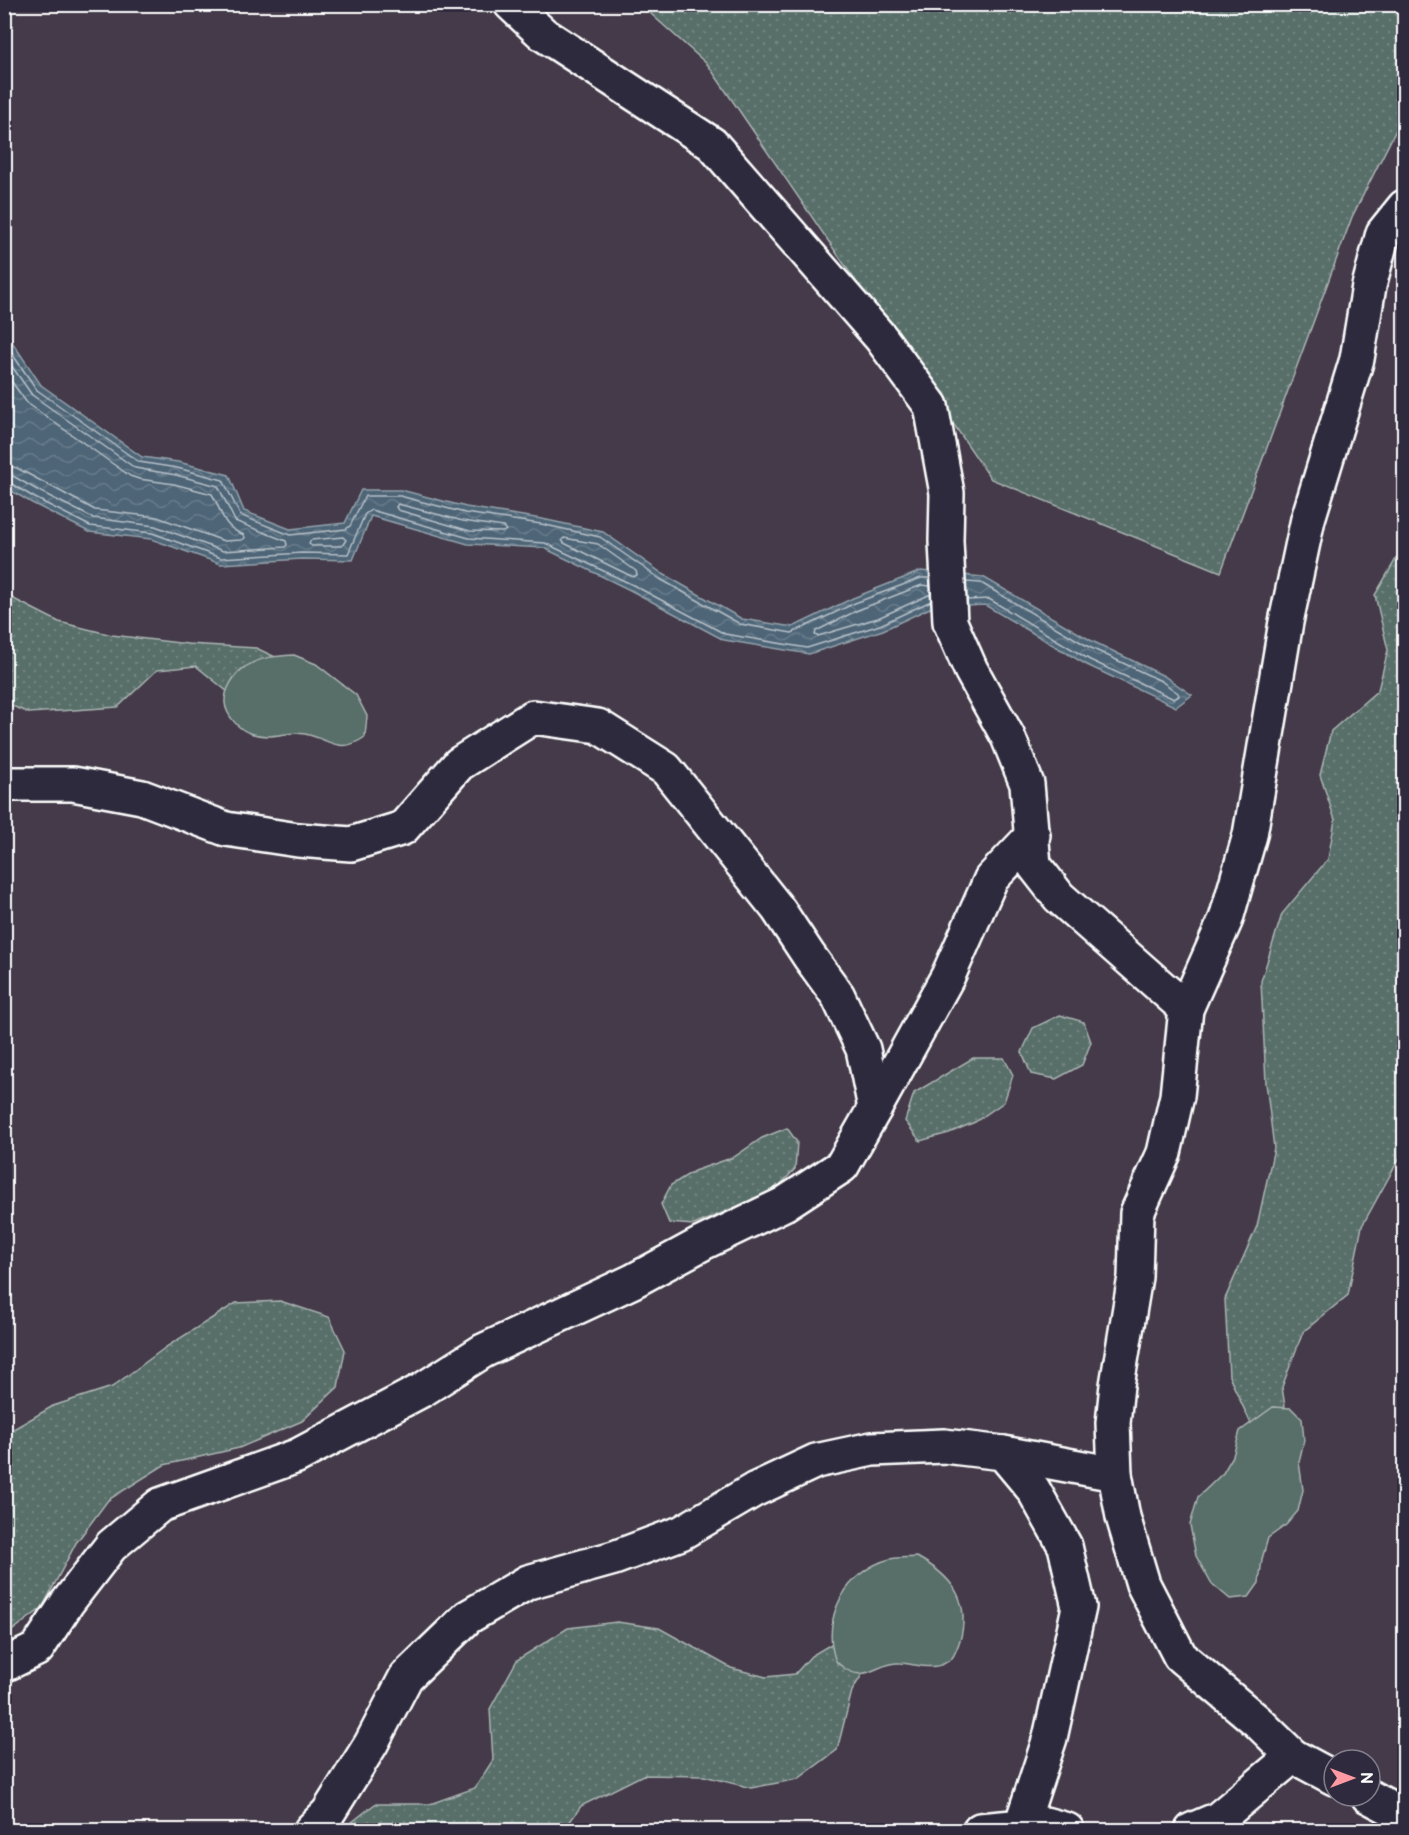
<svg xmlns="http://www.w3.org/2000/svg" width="1409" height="1835" font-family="'Balsamiq Sans',sans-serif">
  <defs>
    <pattern id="green-dots" width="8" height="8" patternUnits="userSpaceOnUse" patternTransform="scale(1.5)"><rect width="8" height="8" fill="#586e69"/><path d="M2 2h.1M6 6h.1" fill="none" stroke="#718480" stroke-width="1.8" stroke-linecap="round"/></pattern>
    <pattern id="water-waves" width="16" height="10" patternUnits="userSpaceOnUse" patternTransform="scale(1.5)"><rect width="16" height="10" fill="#4d6577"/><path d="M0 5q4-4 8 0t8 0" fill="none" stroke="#687c8b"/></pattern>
  </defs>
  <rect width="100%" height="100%" fill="#443a49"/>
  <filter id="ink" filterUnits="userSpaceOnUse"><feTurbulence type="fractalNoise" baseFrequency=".0167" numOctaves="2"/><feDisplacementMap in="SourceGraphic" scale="12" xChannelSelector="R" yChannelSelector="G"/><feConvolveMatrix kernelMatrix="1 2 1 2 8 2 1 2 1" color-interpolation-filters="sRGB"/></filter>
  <g filter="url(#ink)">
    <g fill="url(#green-dots)" stroke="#acb6b4" stroke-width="1.5">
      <path d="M641,5H1404V114L1352,217L1221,572L991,479L708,65Z"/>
      <path d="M1404,550V1135L1400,1157L1362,1226L1348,1295L1303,1332L1282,1387L1289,1433L1259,1441L1229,1376L1225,1299L1257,1226L1274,1148L1266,1083L1261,981L1282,914L1328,859L1335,820L1320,775L1331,731L1378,690L1388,650L1375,595L1400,552Z"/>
      <path d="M4,594L59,622L112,635L188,644L256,648L284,661L239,701L196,666L157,670L118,707L29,713L5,703Z"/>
      <path d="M1060,1015L1084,1022L1091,1042L1082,1065L1056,1079L1031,1074L1022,1052L1033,1028Z"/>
      <path d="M973,1058H1004L1013,1075L1004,1102L975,1122L949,1133L920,1141L905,1121L914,1093Z"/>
      <path d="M787,1128L797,1142L795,1169L775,1190L694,1225L669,1223L661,1204L671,1185L694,1171L734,1157L762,1138Z"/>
      <path d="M280,1301L329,1317L345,1350L338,1387L302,1421L239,1448L164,1465L108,1500L76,1543L42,1608L5,1636V1434L53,1406L112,1387L166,1347L236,1303Z"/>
      <path d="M617,1622L659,1628L731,1668L766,1677L795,1674L811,1656L843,1637L872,1658L852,1691L837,1750L798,1779L751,1788L704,1776L643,1775L581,1806L564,1830H342L375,1804H430L475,1788L493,1760L490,1709L517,1660L568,1628Z"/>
    </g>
    <g fill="#586e69" stroke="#acb6b4" stroke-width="1.5">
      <path d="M294,655L316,664L356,695L367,716L365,737C339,755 332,740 305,734C287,730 272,741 250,733C239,730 226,715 225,703C224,690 235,673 245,667C260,657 276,656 294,655Z"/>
      <path d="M1273,1407L1291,1408L1302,1419L1304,1440L1299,1462L1303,1490L1298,1511L1286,1525L1268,1538L1262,1559L1259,1583L1249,1597L1230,1599L1211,1583L1196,1556L1190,1525L1198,1497L1223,1473L1233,1456L1240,1431Z"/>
      <path d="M917,1557C950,1575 970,1598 961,1637C959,1643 956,1653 952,1658C937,1673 917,1664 900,1663C879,1661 866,1684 844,1668C840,1665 837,1664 835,1659C821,1617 847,1570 890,1559C898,1557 908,1558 917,1557Z"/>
    </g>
    <path fill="url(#water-waves)" stroke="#94a3ad" stroke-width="1.5" d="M4,330L41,385L142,457L178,462L229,475L244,511L290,529L345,523L361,490H401L466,507L542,519L603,532L663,574L742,619L793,627L853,598L921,571L983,577L1092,641L1164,676L1192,695L1176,707L1087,665L985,605L930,608L883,630L809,654L724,640L630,590L544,548L468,544L371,516L353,560L302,559L221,564L151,539L89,532L32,503L5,487Z"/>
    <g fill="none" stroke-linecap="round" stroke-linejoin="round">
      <g stroke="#b8c1c9" stroke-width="1.5">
        <path d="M4,342L37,390L139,462L177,468L223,480L240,515L290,535L346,529L350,526L365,496H400L465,513L541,524L600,537L660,579L740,624L792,633L855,603L921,578H930"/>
        <path d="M4,355L32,395L135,468L176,475L218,486L235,521L286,541L287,545L285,547L223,551L155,526L93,518L39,491L13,476L4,474"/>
        <path d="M4,371L27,403L130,476L139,479L174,484L212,494C223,513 221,526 244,535L245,538L242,540L224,541L157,517L95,510L17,468L4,465"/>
        <path d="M4,482L10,483L35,498L90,526L152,533L221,558L302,553L348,554L365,514L371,510L469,538L545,543L633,585L725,634L807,648L880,625L931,601"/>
        <path d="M398,504L463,521L503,527L506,530L503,532L470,531L398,510L396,507Z"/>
        <path d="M343,537L346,540L342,546H312L309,544L311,540Z"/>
        <path d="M564,538L598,544L636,571L637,575L633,577L564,543L562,540Z"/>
        <path d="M966,582L981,583L1089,647L1161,681L1178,693L1179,696L1174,699L1090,660L989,599L967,600"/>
        <path d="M930,586L922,585L858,610L816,631L815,635L818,636L878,618L931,594"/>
      </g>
      <defs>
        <g id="minor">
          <path d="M511,4L543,34L712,144L881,338L931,406L947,493L946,541L950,622L971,670L1008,737L1027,784L1034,865L1059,897L1186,1009"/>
          <path d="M4,784H73L142,797L226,829L298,840L351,844L403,828L459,764L533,717L598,726L666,769L778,909L809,956L838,996L863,1049L875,1108L842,1166L784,1204L703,1243L633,1281L483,1351L422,1390L297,1456L160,1505L111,1546L67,1603L37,1649L4,1665"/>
          <path d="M875,1108L948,976L991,879L1033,835"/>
          <path d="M1003,1453L1115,1474"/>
          <path d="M1334,1778L1293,1756L1257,1721L1180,1656L1143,1584L1123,1517L1115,1474L1113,1423L1117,1385L1135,1277L1137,1213L1164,1153L1177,1096L1186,1009L1226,919L1250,835L1286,622L1308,519L1357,359L1369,286L1383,233L1404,207"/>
          <path d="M1368,1796L1404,1815"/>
          <path d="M311,1830L328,1813L371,1744L406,1677L468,1617L528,1582L614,1558L681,1533L754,1490L816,1461L872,1449L944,1446L1003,1453L1033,1489L1065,1546L1079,1607L1050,1738L1021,1826"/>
          <path d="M980,1830L1045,1824L1067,1830"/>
          <path d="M1192,1830L1218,1819L1293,1756"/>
        </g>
      </defs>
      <use href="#minor" stroke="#fff" stroke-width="38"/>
      <use href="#minor" stroke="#2f2a3d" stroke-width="33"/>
    </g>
  </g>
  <rect width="1409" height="1835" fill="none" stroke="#2f2a3d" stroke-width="24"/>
  <rect x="12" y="12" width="1385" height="1811" fill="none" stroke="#fff" stroke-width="2" filter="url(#ink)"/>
  <g transform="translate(1352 1778) rotate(90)"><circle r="28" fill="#2f2a3d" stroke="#827f8b" stroke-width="1.5"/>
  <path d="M0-4.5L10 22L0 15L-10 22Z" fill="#ff9aa2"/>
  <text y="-9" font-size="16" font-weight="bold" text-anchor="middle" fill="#ffffff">N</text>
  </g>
</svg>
